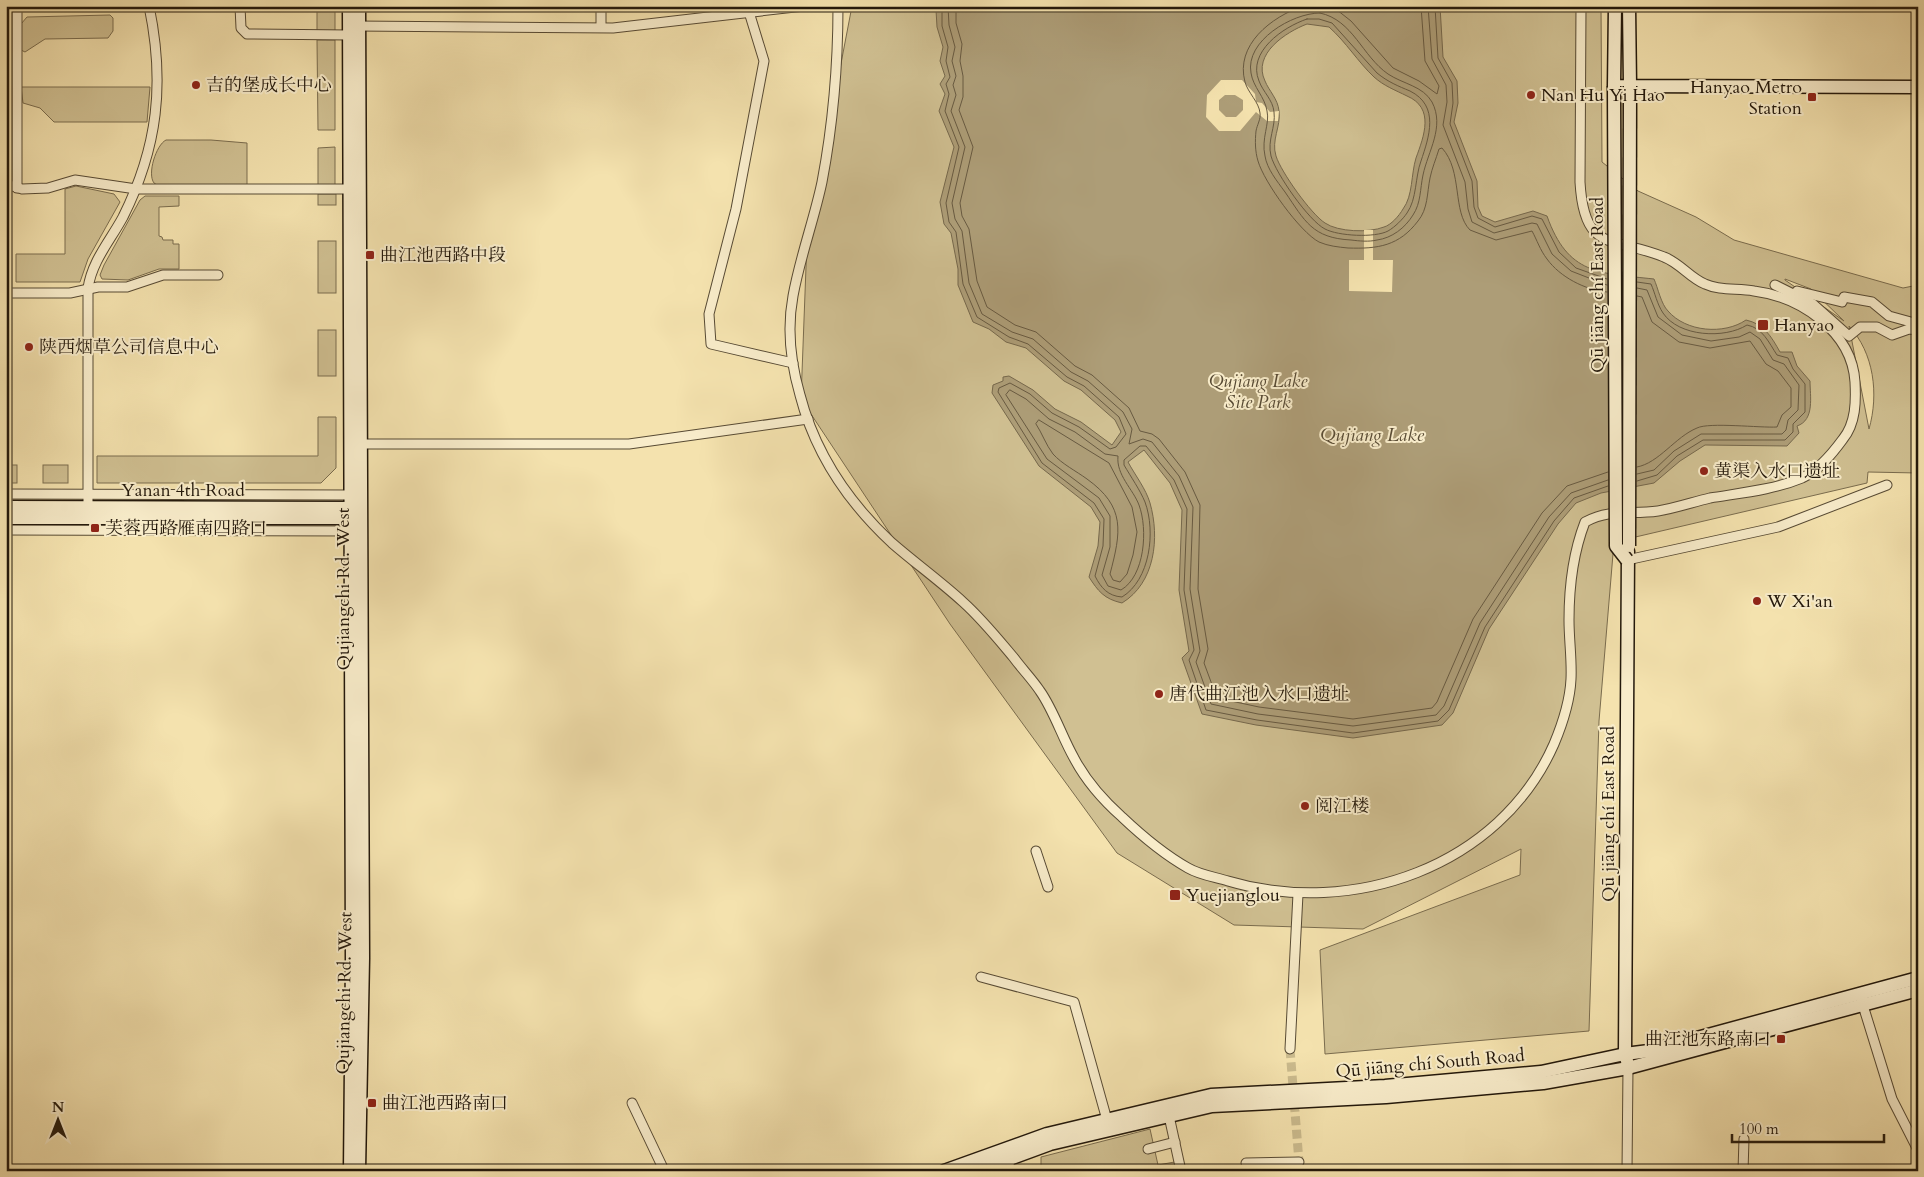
<svg xmlns="http://www.w3.org/2000/svg" width="1924" height="1177" font-family="Cardo,'Noto Serif SC',serif">
  <rect width="100%" height="100%" fill="#f4e2ae"/>
  <filter id="stains"><feTurbulence type="fractalNoise" baseFrequency=".004" numOctaves="4"/><feColorMatrix values="0 0 0 0 .2 0 0 0 0 .09 0 0 0 0 .02 0 0 0 .5 -.17"/></filter>
  <radialGradient id="worn" r=".72"><stop offset=".6" stop-color="#630" stop-opacity="0"/><stop offset="1" stop-color="#630" stop-opacity=".3"/></radialGradient>
  <g fill="#d0c092" stroke="#7a6c4e" fill-rule="evenodd">
    <path d="M6,6H13C13,15 15,23 6,28Z"/>
    <rect x="317" y="6" width="18" height="26"/>
    <path d="M852,6H1601L1602,162L1638,191L1696,217L1734,240L1903,288L1918,285V473L1868,472L1867,483L1614,542L1599,721L1589,1031L1325,1054L1320,950L1520,875L1521,849L1363,929L1234,925L1117,853L950,624L801,399L807,241ZM1785,279L1811,289L1844,321L1785,280ZM1849,326C1874,353 1879,394 1869,429Z"/>
    <path d="M110,15L113,18V31L108,38L45,39L25,52L21,50V24L27,17Z"/>
    <path d="M317,40H335V130H318Z"/>
    <path d="M6,76H13V105L6,112Z"/>
    <path d="M21,87H150L147,122H54L40,108L23,103Z"/>
    <path d="M166,140H211L247,143V185H157L154,183C147,174 156,145 166,140Z"/>
    <path d="M335,147V186H318V148Z"/>
    <path d="M76,186L114,194L120,202L88,259L80,282H16V254H65V189Z"/>
    <rect x="318" y="194" width="18" height="11"/>
    <path d="M145,196H179V206L159,207V236L162,237L163,240H173V244H179V269H159L128,280L102,279L100,275L104,265L140,200Z"/>
    <rect x="318" y="241" width="18" height="52"/>
    <rect x="318" y="330" width="18" height="46"/>
    <path d="M318,417H336V468L321,483H97V456H318Z"/>
    <rect x="6" y="465" width="11" height="18"/>
    <rect x="43" y="465" width="25" height="18"/>
    <path d="M1150,1129L1158,1165L1180,1161L1182,1171H1041V1157Z"/>
  </g>
  <path fill="#ad9d77" stroke="#76684c" fill-rule="evenodd" d="M938,6H1440L1443,57L1457,81L1458,103L1454,122L1477,181L1478,207L1482,216L1495,222L1533,211L1547,216C1568,275 1599,273 1654,279C1658,288 1661,304 1668,311C1686,332 1724,335 1746,320C1764,324 1771,336 1780,352H1792L1797,366L1810,381C1810,396 1815,420 1797,426L1799,433L1787,446L1705,445L1680,461L1654,483L1601,493L1576,503L1558,524L1489,629L1453,713L1442,725L1353,738L1256,725L1202,714L1182,658L1189,651L1179,590L1182,510L1170,483L1144,450L1128,462C1135,475 1146,489 1150,503C1160,538 1155,583 1122,603C1104,599 1098,591 1089,577L1098,546L1100,522L1091,507L1039,466L992,393L993,385L1003,381V377L1009,376L1033,390L1055,409L1081,422L1112,445L1121,432L1115,420L1081,390L1064,381L1026,348L1006,342L989,329L973,322L958,285V269L951,233L944,224L940,202L954,147L939,111L945,94L940,84L945,76L940,61L943,47L937,27L936,10ZM1307,24L1329,27C1346,42 1358,62 1374,77C1384,86 1395,90 1407,96C1435,108 1424,136 1416,158C1411,174 1413,196 1403,209C1399,216 1391,225 1384,227C1369,233 1338,232 1325,223C1311,214 1281,172 1276,156C1271,140 1281,127 1279,111C1278,99 1269,91 1265,81C1252,54 1286,32 1307,24Z"/>
  <g fill="#f4e2ae" fill-rule="evenodd">
    <path d="M1221,80H1242L1255,94L1256,102L1262,103L1270,112L1279,111L1278,121H1267L1256,112L1240,131H1219L1206,117L1207,95ZM1225,95H1235L1243,100V110L1236,117H1226L1219,110V100Z"/>
    <path d="M1364,230H1373V260H1393L1392,292L1349,291V260H1364Z"/>
  </g>
  <g fill="none" stroke-linecap="round" stroke-linejoin="round">
    <g stroke="#685a41" stroke-width="1">
      <path d="M942,6V26L948,47L946,61L950,77L946,84L949,94L945,111L959,147L946,203L949,222L956,232L963,284L977,317L1009,337L1028,344L1067,377L1084,386L1119,417L1126,434L1116,447L1110,449L1079,427L1052,413L1030,394L1010,383L999,388L998,392L1042,463L1094,503L1104,519L1103,546L1095,576C1101,588 1108,596 1122,597C1150,580 1156,532 1145,502C1140,490 1131,477 1124,465V460L1140,446H1146L1174,480L1187,509L1184,590L1194,650L1189,660L1206,710L1257,720L1353,733L1438,721L1449,710L1485,627L1554,521L1574,498L1608,486"/>
      <path d="M948,6L949,25L955,47L952,61L956,76L953,85L956,95L951,111L965,147L952,203L955,219L962,231L969,283L982,314L1012,332L1033,339L1071,372L1088,381L1123,412L1132,429L1129,444L1143,439L1152,442L1179,476L1193,507L1190,589L1200,651L1196,662L1211,704L1258,714L1353,726L1436,715L1444,706L1480,623L1549,517L1571,493L1608,480"/>
      <path d="M956,6V23L962,44L960,61L963,76V97L959,110L973,147L960,203L962,216L969,229L977,281L987,307L1015,325L1036,332L1075,366L1092,375L1129,408L1140,431L1152,434L1159,439L1185,472L1200,505L1198,589L1208,649L1204,663L1217,698L1259,707L1353,719L1432,708L1437,702L1473,619L1542,513L1567,486L1608,472"/>
      <path d="M1303,6C1271,17 1235,45 1245,82C1248,93 1259,102 1260,113C1261,119 1257,125 1256,131C1255,141 1255,151 1258,161C1264,182 1300,232 1319,242C1328,246 1338,247 1348,248C1378,249 1399,246 1418,221C1428,209 1427,193 1430,178C1432,168 1436,159 1439,149L1442,148C1463,171 1452,212 1470,230L1496,240L1532,231C1537,240 1540,250 1547,259C1560,277 1585,290 1607,292"/>
      <path d="M1325,6L1337,10L1351,21L1393,68L1419,81L1437,94L1439,86L1425,61L1421,6"/>
      <path d="M1428,6L1432,59L1446,85L1447,102L1443,125L1465,182L1468,209L1472,222L1494,233L1532,223L1537,224L1552,254L1571,271L1607,285"/>
      <path d="M1435,6L1438,58L1452,83L1453,103L1450,124L1472,181L1474,207L1478,218L1495,227L1532,216L1542,219L1559,252L1576,268L1607,279"/>
      <path d="M1320,13C1353,20 1362,56 1388,74C1403,84 1423,86 1432,102C1445,127 1428,151 1423,175C1420,189 1421,203 1413,215C1405,228 1392,238 1377,240C1369,242 1359,241 1351,240C1312,238 1305,221 1285,192C1277,181 1267,169 1265,156C1261,138 1270,124 1267,111C1265,97 1253,87 1251,73C1245,41 1292,13 1320,13Z"/>
      <path d="M1307,19H1319L1332,23L1377,73C1388,82 1398,86 1410,91C1440,106 1429,137 1421,161C1415,177 1417,199 1407,213C1403,219 1395,227 1388,231C1375,238 1338,236 1325,229C1309,221 1276,174 1271,156C1267,140 1276,127 1274,112C1273,100 1263,92 1259,81C1247,52 1283,27 1307,19Z"/>
      <path d="M1010,390L1026,399L1049,419L1075,432L1105,454L1118,456C1116,475 1133,489 1139,505C1148,529 1145,576 1121,590L1108,586L1102,575L1110,547V516L1099,498L1047,459L1006,395Z"/>
      <path d="M1039,420L1109,463L1132,507L1137,532L1133,555L1127,574L1120,582L1113,580L1110,574C1121,532 1126,507 1087,479C1076,471 1062,464 1053,454C1046,445 1042,433 1036,424Z"/>
      <path d="M1637,467C1659,463 1675,437 1697,428C1709,422 1760,428 1777,427L1782,415L1791,407V388L1778,371L1766,364L1750,341L1710,348L1679,342L1652,322L1642,297L1637,296"/>
      <path d="M1637,474L1654,470L1674,451L1701,434H1782L1786,430L1788,420L1798,410L1799,385L1784,364L1773,360L1760,339L1750,332L1739,337L1711,341L1682,335L1658,317L1647,290L1637,288"/>
      <path d="M1637,481L1657,475L1677,456L1703,440H1785L1793,432V424L1805,412V384L1793,369L1788,358L1777,355C1769,343 1763,328 1747,325C1725,339 1679,337 1663,313C1657,304 1655,293 1651,284L1637,282"/>
    </g>
    <path stroke="#caba8d" stroke-width="9" stroke-dasharray="9 4.5" stroke-linecap="butt" d="M1290,1049L1299,1162"/>
    <defs>
      <g id="street">
        <path d="M17,6V188"/>
        <path d="M240,6L241,28L247,34L349,35"/>
        <path d="M601,6V27"/>
        <path d="M838,6C838,65 833,124 822,182C814,220 800,257 793,296C787,328 791,364 800,395C815,453 849,503 892,543C915,563 940,581 963,602C982,619 998,639 1014,658C1022,669 1032,679 1040,691C1054,711 1062,737 1074,758C1085,779 1104,801 1122,817C1141,835 1165,855 1188,868C1200,875 1215,877 1228,881C1352,918 1500,867 1554,744C1562,725 1570,700 1571,679C1572,660 1569,640 1569,620C1569,587 1573,553 1585,522C1611,508 1631,515 1658,511C1676,508 1693,502 1710,498C1740,493 1773,490 1802,478C1819,470 1832,454 1843,439C1856,423 1856,401 1855,382C1852,331 1800,297 1754,291C1737,288 1720,291 1705,284C1690,278 1680,263 1664,257C1613,236 1584,254 1580,182L1581,6"/>
        <path d="M749,12L764,61L736,209L709,314L711,344L793,363"/>
        <path d="M355,26L613,28L804,6"/>
        <path d="M6,184L22,189L48,188L75,180L136,189H350"/>
        <path d="M1775,285L1813,304L1849,336L1860,327H1877L1892,335L1909,329L1918,330"/>
        <path d="M1797,291L1842,302L1844,297L1872,302L1889,316L1918,324"/>
        <path d="M6,293H70L98,287H127L163,275H218"/>
        <path d="M360,444H629L808,419"/>
        <path d="M6,494L355,495"/>
        <path d="M88,508V288C92,261 110,241 123,217C158,147 165,83 149,6"/>
        <path d="M6,530L356,531"/>
        <path d="M1627,560L1778,527L1887,485"/>
        <path d="M1036,851L1048,887"/>
        <path d="M981,977L1074,1002L1107,1120"/>
        <path d="M1861,999L1892,1099L1918,1150"/>
        <path d="M1290,1049L1298,894"/>
        <path d="M632,1103L662,1166V1171"/>
        <path d="M1169,1116L1181,1171"/>
        <path d="M1148,1149L1175,1142"/>
        <path d="M1006,1155L1011,1171"/>
        <path d="M1246,1163L1299,1162"/>
        <path d="M1627,1171L1628,1068"/>
        <path d="M1743,1171L1744,1139"/>
      </g>
      <g id="secondary">
        <path d="M349,6L352,958L350,1171"/>
        <path d="M359,6L363,958L359,1171"/>
        <path d="M1615,6L1614,86L1918,87"/>
        <path d="M1629,6L1630,86"/>
        <path d="M6,507L357,508"/>
        <path d="M6,518H359"/>
        <path d="M1627,1061L1625,1054L1628,551"/>
        <path d="M944,1171L1047,1134L1211,1095L1385,1086L1541,1072L1625,1054L1649,1051L1918,978"/>
        <path d="M977,1171L1050,1144L1212,1106L1386,1097L1543,1083L1628,1068L1918,990"/>
      </g>
    </defs>
    <use href="#street" stroke="#574a34" stroke-width="11"/>
    <use href="#secondary" stroke="#23180b" stroke-width="15"/>
    <use href="#street" stroke="#f8ecca" stroke-width="9"/>
    <use href="#secondary" stroke="#f8ecca" stroke-width="12"/>
    <defs>
      <g id="secondary-bridge">
        <path d="M1614,86L1616,546L1627,560"/>
        <path d="M1629,546L1630,86"/>
      </g>
    </defs>
    <use href="#secondary-bridge" stroke="#23180b" stroke-width="15" stroke-linecap="butt"/>
    <use href="#secondary-bridge" stroke="#f8ecca" stroke-width="12"/>
  </g>
  <g fill="#8f2418" stroke="#f8ecca" stroke-width="2">
    <circle cx="196" cy="85" r="5"/>
    <circle cx="1531" cy="95" r="5"/>
    <rect x="1807" y="92" width="10" height="10" rx="2.5"/>
    <rect x="365" y="250" width="10" height="10" rx="2.5"/>
    <rect x="1757" y="319" width="12" height="12" rx="2.5"/>
    <circle cx="29" cy="347" r="5"/>
    <circle cx="1704" cy="471" r="5"/>
    <rect x="90" y="523" width="10" height="10" rx="2.5"/>
    <circle cx="1757" cy="601" r="5"/>
    <circle cx="1159" cy="694" r="5"/>
    <circle cx="1305" cy="806" r="5"/>
    <rect x="1169" y="889" width="12" height="12" rx="2.5"/>
    <rect x="1776" y="1034" width="10" height="10" rx="2.5"/>
    <rect x="367" y="1098" width="10" height="10" rx="2.5"/>
  </g>
  <g text-anchor="middle" stroke-width="4" stroke-linejoin="round" paint-order="stroke">
    <g font-size="18" fill="#23180b" stroke="#f8ecca" text-anchor="start">
      <text x="206" y="91">吉的堡成长中心</text>
      <text x="1802" y="93" text-anchor="end">Hanyao Metro<tspan x="1802" dy="21">Station</tspan></text>
      <text x="1541" y="101">Nan Hu Yi Hao</text>
      <text x="380" y="261">曲江池西路中段</text>
      <text x="1774" y="331">Hanyao</text>
      <text x="39" y="353">陕西烟草公司信息中心</text>
      <text x="1714" y="477">黄渠入水口遗址</text>
      <text x="105" y="534">芙蓉西路雁南四路口</text>
      <text x="1767" y="607">W Xi'an</text>
      <text x="1169" y="700">唐代曲江池入水口遗址</text>
      <text x="1315" y="812">阅江楼</text>
      <text x="1186" y="901">Yuejianglou</text>
      <text x="1771" y="1045" text-anchor="end">曲江池东路南口</text>
      <text x="382" y="1109">曲江池西路南口</text>
    </g>
    <g font-size="18" fill="#23180b" stroke="#f8ecca">
      <text transform="translate(1597 285) rotate(-90)" y="6">Qū jiāng chí East Road</text>
      <text x="183" y="496">Yanan 4th Road</text>
      <text transform="translate(343 589) rotate(-90)" y="6">Qujiangchi Rd. West</text>
      <text transform="translate(1608 814) rotate(-90)" y="6">Qū jiāng chí East Road</text>
      <text transform="translate(344 993) rotate(-89)" y="6">Qujiangchi Rd. West</text>
      <text transform="translate(1430 1063) rotate(-5)" y="6">Qū jiāng chí South Road</text>
    </g>
    <g font-size="18" font-style="italic" fill="#574a34" stroke="#f8ecca">
      <text x="1258" y="387">Qujiang Lake<tspan x="1258" dy="21">Site Park</tspan></text>
    </g>
    <g font-size="19" font-style="italic" fill="#5a4d36" stroke="#f8ecca">
      <text x="1372" y="441">Qujiang Lake</text>
    </g>
  </g>
  <rect width="1924" height="1177" fill="none" stroke="#f4e2ae" stroke-width="25"/>
  <rect x="8" y="8" width="1909" height="1162" fill="none" stroke="#23180b" stroke-width="2.5"/>
  <rect x="12" y="12" width="1899" height="1152" fill="none" stroke="#23180b"/>
  <g transform="translate(58 1120)" stroke="#f8ecca" stroke-width="4" paint-order="stroke">
  <path d="M0-4L9 19L0 12L-9 19Z" fill="#23180b"/>
  <text y="-8" font-size="14" font-weight="bold" text-anchor="middle" fill="#23180b">N</text>
  </g>
  <path d="M1732 1134v8h152v-8" fill="none" stroke="#23180b" stroke-width="2.5"/>
  <text x="1739" y="1134" font-size="15" fill="#23180b" stroke="#f8ecca" stroke-width="4" paint-order="stroke">100 m</text>
  <rect width="100%" height="100%" filter="url(#stains)"/>
  <rect width="100%" height="100%" fill="url(#worn)"/>
</svg>
